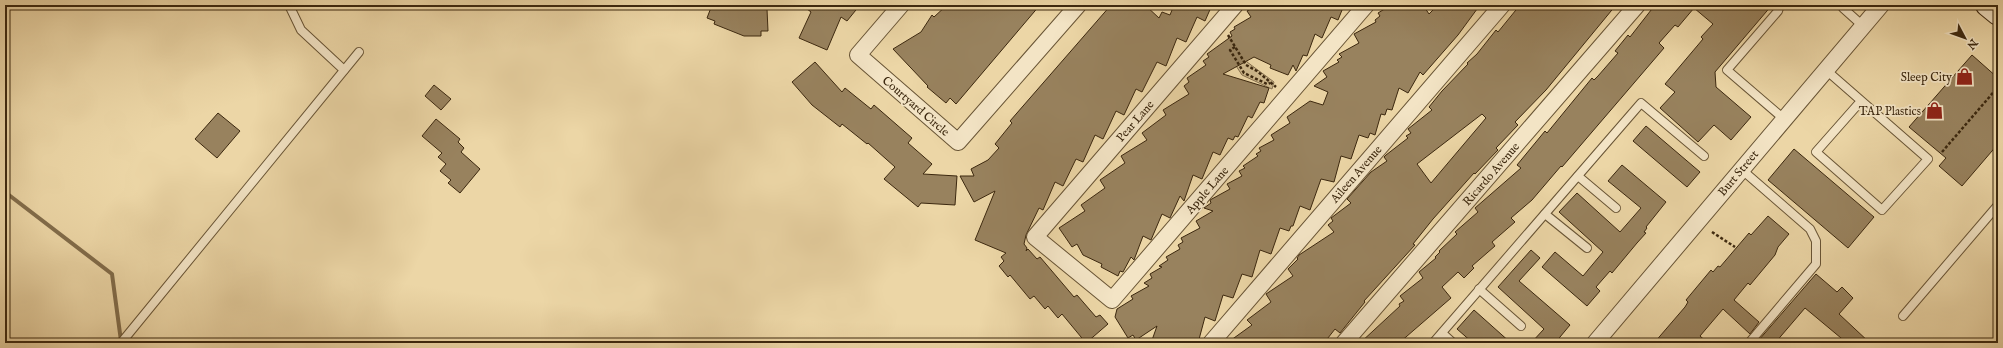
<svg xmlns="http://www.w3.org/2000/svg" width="2003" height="348" font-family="'IM FELL English',serif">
  <rect width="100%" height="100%" fill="#ecd6a6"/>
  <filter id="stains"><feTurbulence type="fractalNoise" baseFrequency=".005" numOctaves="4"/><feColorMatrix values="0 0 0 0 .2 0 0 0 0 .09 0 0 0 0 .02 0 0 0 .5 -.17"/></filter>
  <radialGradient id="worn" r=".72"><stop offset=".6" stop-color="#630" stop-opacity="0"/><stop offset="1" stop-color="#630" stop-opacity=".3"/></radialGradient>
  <path fill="#ceb88c" stroke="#85704e" d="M1236,43L1247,62L1274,82L1272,89L1242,75L1225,49Z"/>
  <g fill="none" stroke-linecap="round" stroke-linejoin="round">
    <path stroke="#826d4b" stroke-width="4" d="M5,192L112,274L121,341"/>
  </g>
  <g fill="#98825e" stroke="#3c280f" fill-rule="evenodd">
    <path d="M712,5H763V9H767L768,31H761V36H744L714,24L715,21L707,18Z"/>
    <path d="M802,5H860L847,21L841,17L827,50L799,38L811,12Z"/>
    <path d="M947,5H1040L956,104L950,98L946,103L927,87L928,86L893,49L921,32L932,15L934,17Z"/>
    <path d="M1111,5H1145L1159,18L1162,12L1170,15L1174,5H1212L1205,21L1197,17L1186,42L1177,38L1166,66L1157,62L1142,92L1136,89L1124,115L1116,111L1103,139L1095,135L1083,162L1076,159L1063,186L1055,182L1043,210L1039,208L1026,235L1024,244L1027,248L1026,251L1028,249L1037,259L1040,257L1074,297L1077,295L1096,317L1100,315L1108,324L1086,343L1062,314L1058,318L1048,306L1045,309L1034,296L1030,299L1010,275L1008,277L999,266L1004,261L1001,257L1006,253L975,240L995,191L974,202L960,176H974L971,169L988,160L999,148L995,144L1012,123L1010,121Z"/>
    <path d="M1258,5H1344L1338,20L1331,17L1322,38L1315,34L1307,56L1303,55L1296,71L1293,65L1288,75L1270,68L1271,65L1254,57L1223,74L1269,88L1264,103L1260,102L1252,118L1248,116L1238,137L1235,136L1233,140L1228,138L1220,155L1213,152L1202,179L1193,175L1184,201L1180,196L1170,218L1162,214L1151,240L1143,236L1134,260L1131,257L1123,272L1120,271L1118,276L1101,267L1102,264L1083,255L1077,244L1072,247L1059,228L1085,211L1081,205L1105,188L1100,180L1125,163L1121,156L1147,140L1142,133L1166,115L1163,110L1189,94L1184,86L1189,82L1187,78L1206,65L1203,61L1209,57L1207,54L1232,36L1230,32L1235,29L1234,27L1251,17L1247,11Z"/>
    <path d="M1391,5H1423L1429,14L1438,5H1480L1458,35L1423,75L1420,72L1408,93L1399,88L1392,110L1387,109L1385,115L1381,114L1375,135L1370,133L1368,138L1359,135L1351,159L1341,156L1334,182L1321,179L1310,210L1300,206L1293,226H1291L1289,231L1280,228L1271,254L1260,250L1252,277L1242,274L1233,298L1223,295L1215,321L1205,317L1198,343H1151L1157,326L1136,340L1133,335L1128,338L1115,317L1117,309L1133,299L1131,296L1149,286L1144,283L1152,278L1150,274L1162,267L1159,266L1168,260L1166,257L1180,249L1178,245L1183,242L1181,238L1200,228L1196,221L1213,211L1204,208L1211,203L1210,200L1230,189L1227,184L1242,176L1239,171L1245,168L1243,166L1258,156L1256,154L1261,151L1259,148L1274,140L1271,135L1290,123L1287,117L1310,101L1323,105L1328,92L1314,86L1327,77L1323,71L1339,62L1337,60L1342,57L1339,54L1359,43L1354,34L1376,22L1375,20L1380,16L1378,13Z"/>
    <path d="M1520,5H1616L1546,90L1515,122L1518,125L1496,148L1498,150L1475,174L1474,173L1433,219L1413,244L1415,245L1364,301L1365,302L1340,333L1335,329L1324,343H1227L1252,325L1247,320L1271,302L1266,294L1293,276L1288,269L1298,259L1297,258L1299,255L1334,232L1328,225L1333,221L1331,218L1351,203L1347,199L1371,172L1387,161L1384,157L1386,155L1408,138L1406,136L1411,133L1408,129L1432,110L1429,107L1442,91L1468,64L1467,63L1477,54L1496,30L1498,32ZM1482,114L1486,118L1431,183L1417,164Z"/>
    <path d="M1655,5H1772L1715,72L1716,87L1751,117L1731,140L1714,125L1698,142L1660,108L1675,92L1665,84L1703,39L1701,37L1713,24L1694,8L1678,27L1675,25L1659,43L1664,48L1562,167L1561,166L1532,200L1511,218L1515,222L1492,242L1495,246L1472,266L1474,268L1464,278L1458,272L1442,287L1451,298L1399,343H1360L1400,306L1399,304L1404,301L1400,296L1423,278L1419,272L1436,258L1435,257L1440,252L1439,251L1457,234L1455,232L1478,212L1475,208L1521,168L1517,165L1545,131L1547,133L1592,78L1594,80L1598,76L1618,53L1615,51L1628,35L1630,37Z"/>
    <path d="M1972,55L1998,78V144L1962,186L1939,166L1946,158L1909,127Z"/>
    <path d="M815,62L842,92L845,88L871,109L874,105L912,138L908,143L932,164L923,174L957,176L955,205L921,203L918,207L884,179L895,167L868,143L867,144L842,124L840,127L812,105L792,82Z"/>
    <path d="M434,85L451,99L441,110L425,96Z"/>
    <path d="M218,113L240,131L217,158L195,139Z"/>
    <path d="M436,119L460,139L458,142L464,148L461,152L480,169L460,193L448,183L451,180L440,171L446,164L438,157L442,153L422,136Z"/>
    <path d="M1646,126L1700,172L1687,187L1633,141Z"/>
    <path d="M1794,149L1874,217L1848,248L1768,180Z"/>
    <path d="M1622,165L1666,202L1646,227L1647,228L1644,232L1646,233L1637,243L1612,273L1610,271L1596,287L1600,291L1587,306L1542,267L1555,252L1583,276L1603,252L1559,212L1577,193L1620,232L1641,208L1608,181Z"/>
    <path d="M1768,216L1789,234L1778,247L1775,255L1750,285L1748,283L1734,300L1759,322L1750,334L1723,309L1700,336L1708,343H1654L1685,307L1688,302L1686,300L1711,270L1713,272L1718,266L1720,267L1749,233L1751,235Z"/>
    <path d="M1531,250L1540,258L1519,281L1570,325L1555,343H1531L1544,329L1498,287Z"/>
    <path d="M1816,274L1837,292L1842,287L1853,298L1839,314L1870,343H1847L1805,308L1775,343H1760L1758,341Z"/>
    <path d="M1474,310L1511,343H1473L1457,329Z"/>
  </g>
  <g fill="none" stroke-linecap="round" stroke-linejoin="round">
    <defs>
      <g id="lane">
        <path d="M289,5L301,30L344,70"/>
        <path d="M1780,5L1778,11L1727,70L1784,119"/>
        <path d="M1843,8L1863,26"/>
        <path d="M1826,70L1928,159L1882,210L1816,152L1861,101"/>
        <path d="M1741,169L1810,229L1816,241V264L1749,343"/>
        <path d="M1578,176L1616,208"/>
        <path d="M1545,214L1587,248"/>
        <path d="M1479,289L1521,326"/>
        <path d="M1903,316L1998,205"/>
        <path d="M1442,333L1453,343"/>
        <path d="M121,343L359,52"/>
        <path d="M1433,343L1641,103L1704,156"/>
      </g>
      <g id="street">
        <path d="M901,5L858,55L958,142L1078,5"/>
        <path d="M1235,5L1035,237L1112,300L1366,5"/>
        <path d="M1211,343L1502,5"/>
        <path d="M1344,343L1637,5"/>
        <path d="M1595,343L1881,5"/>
      </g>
      <path id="secondary" d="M1987,5L1998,14"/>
    </defs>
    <use href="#lane" stroke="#685435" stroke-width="10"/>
    <use href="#street" stroke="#685435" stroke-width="18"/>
    <use href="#secondary" stroke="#3c280f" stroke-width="24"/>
    <g stroke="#3c280f" stroke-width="2.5" stroke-dasharray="3 2" stroke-linecap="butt">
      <path d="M1228,35L1246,65L1257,71L1276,87"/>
      <path d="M1235,47L1230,50L1244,73L1267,84L1270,83"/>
      <path d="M1942,152L1998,87"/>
      <path d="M1712,232L1735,247"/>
    </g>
    <use href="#lane" stroke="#f3e4c5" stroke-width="8"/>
    <use href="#street" stroke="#f3e4c5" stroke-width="16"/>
    <use href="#secondary" stroke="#f3e4c5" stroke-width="22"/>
  </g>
  <defs>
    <symbol id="shop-bare" viewBox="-9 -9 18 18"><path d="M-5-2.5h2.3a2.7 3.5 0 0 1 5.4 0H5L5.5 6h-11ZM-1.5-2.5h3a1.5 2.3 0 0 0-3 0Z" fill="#8f2418" stroke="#f3e4c5" stroke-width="2.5" paint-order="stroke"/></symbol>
  </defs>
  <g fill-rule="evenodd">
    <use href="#shop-bare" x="1952" y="64" width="25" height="25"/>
    <use href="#shop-bare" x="1922" y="98" width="25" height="25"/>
  </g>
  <g text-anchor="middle" stroke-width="3.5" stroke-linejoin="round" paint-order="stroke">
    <g font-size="12" fill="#3c280f" stroke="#f3e4c5" text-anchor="end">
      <text x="1952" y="81">Sleep City</text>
      <text x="1921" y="115">TAP Plastics</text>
    </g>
    <g font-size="12" fill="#3c280f" stroke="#f3e4c5">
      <text transform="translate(916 106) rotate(41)" y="4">Courtyard Circle</text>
      <text transform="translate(1135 121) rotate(-49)" y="4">Pear Lane</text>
      <text transform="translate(1738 173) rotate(-50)" y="4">Burt Street</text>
      <text transform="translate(1356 174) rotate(-49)" y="4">Aileen Avenue</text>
      <text transform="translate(1491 174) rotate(-49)" y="4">Ricardo Avenue</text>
      <text transform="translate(1207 190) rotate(-49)" y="4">Apple Lane</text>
    </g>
  </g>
  <rect width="2003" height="348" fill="none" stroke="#ecd6a6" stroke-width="20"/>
  <rect x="6" y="6" width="1991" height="336" fill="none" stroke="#3c280f" stroke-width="2"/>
  <rect x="10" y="10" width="1983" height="328" fill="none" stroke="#3c280f"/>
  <g transform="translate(1965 38) rotate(131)" stroke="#f3e4c5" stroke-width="3" paint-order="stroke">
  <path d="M0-3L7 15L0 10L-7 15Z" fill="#3c280f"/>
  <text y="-6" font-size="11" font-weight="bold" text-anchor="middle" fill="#3c280f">N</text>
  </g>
  <rect width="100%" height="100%" filter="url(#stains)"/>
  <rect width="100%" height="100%" fill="url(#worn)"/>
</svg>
